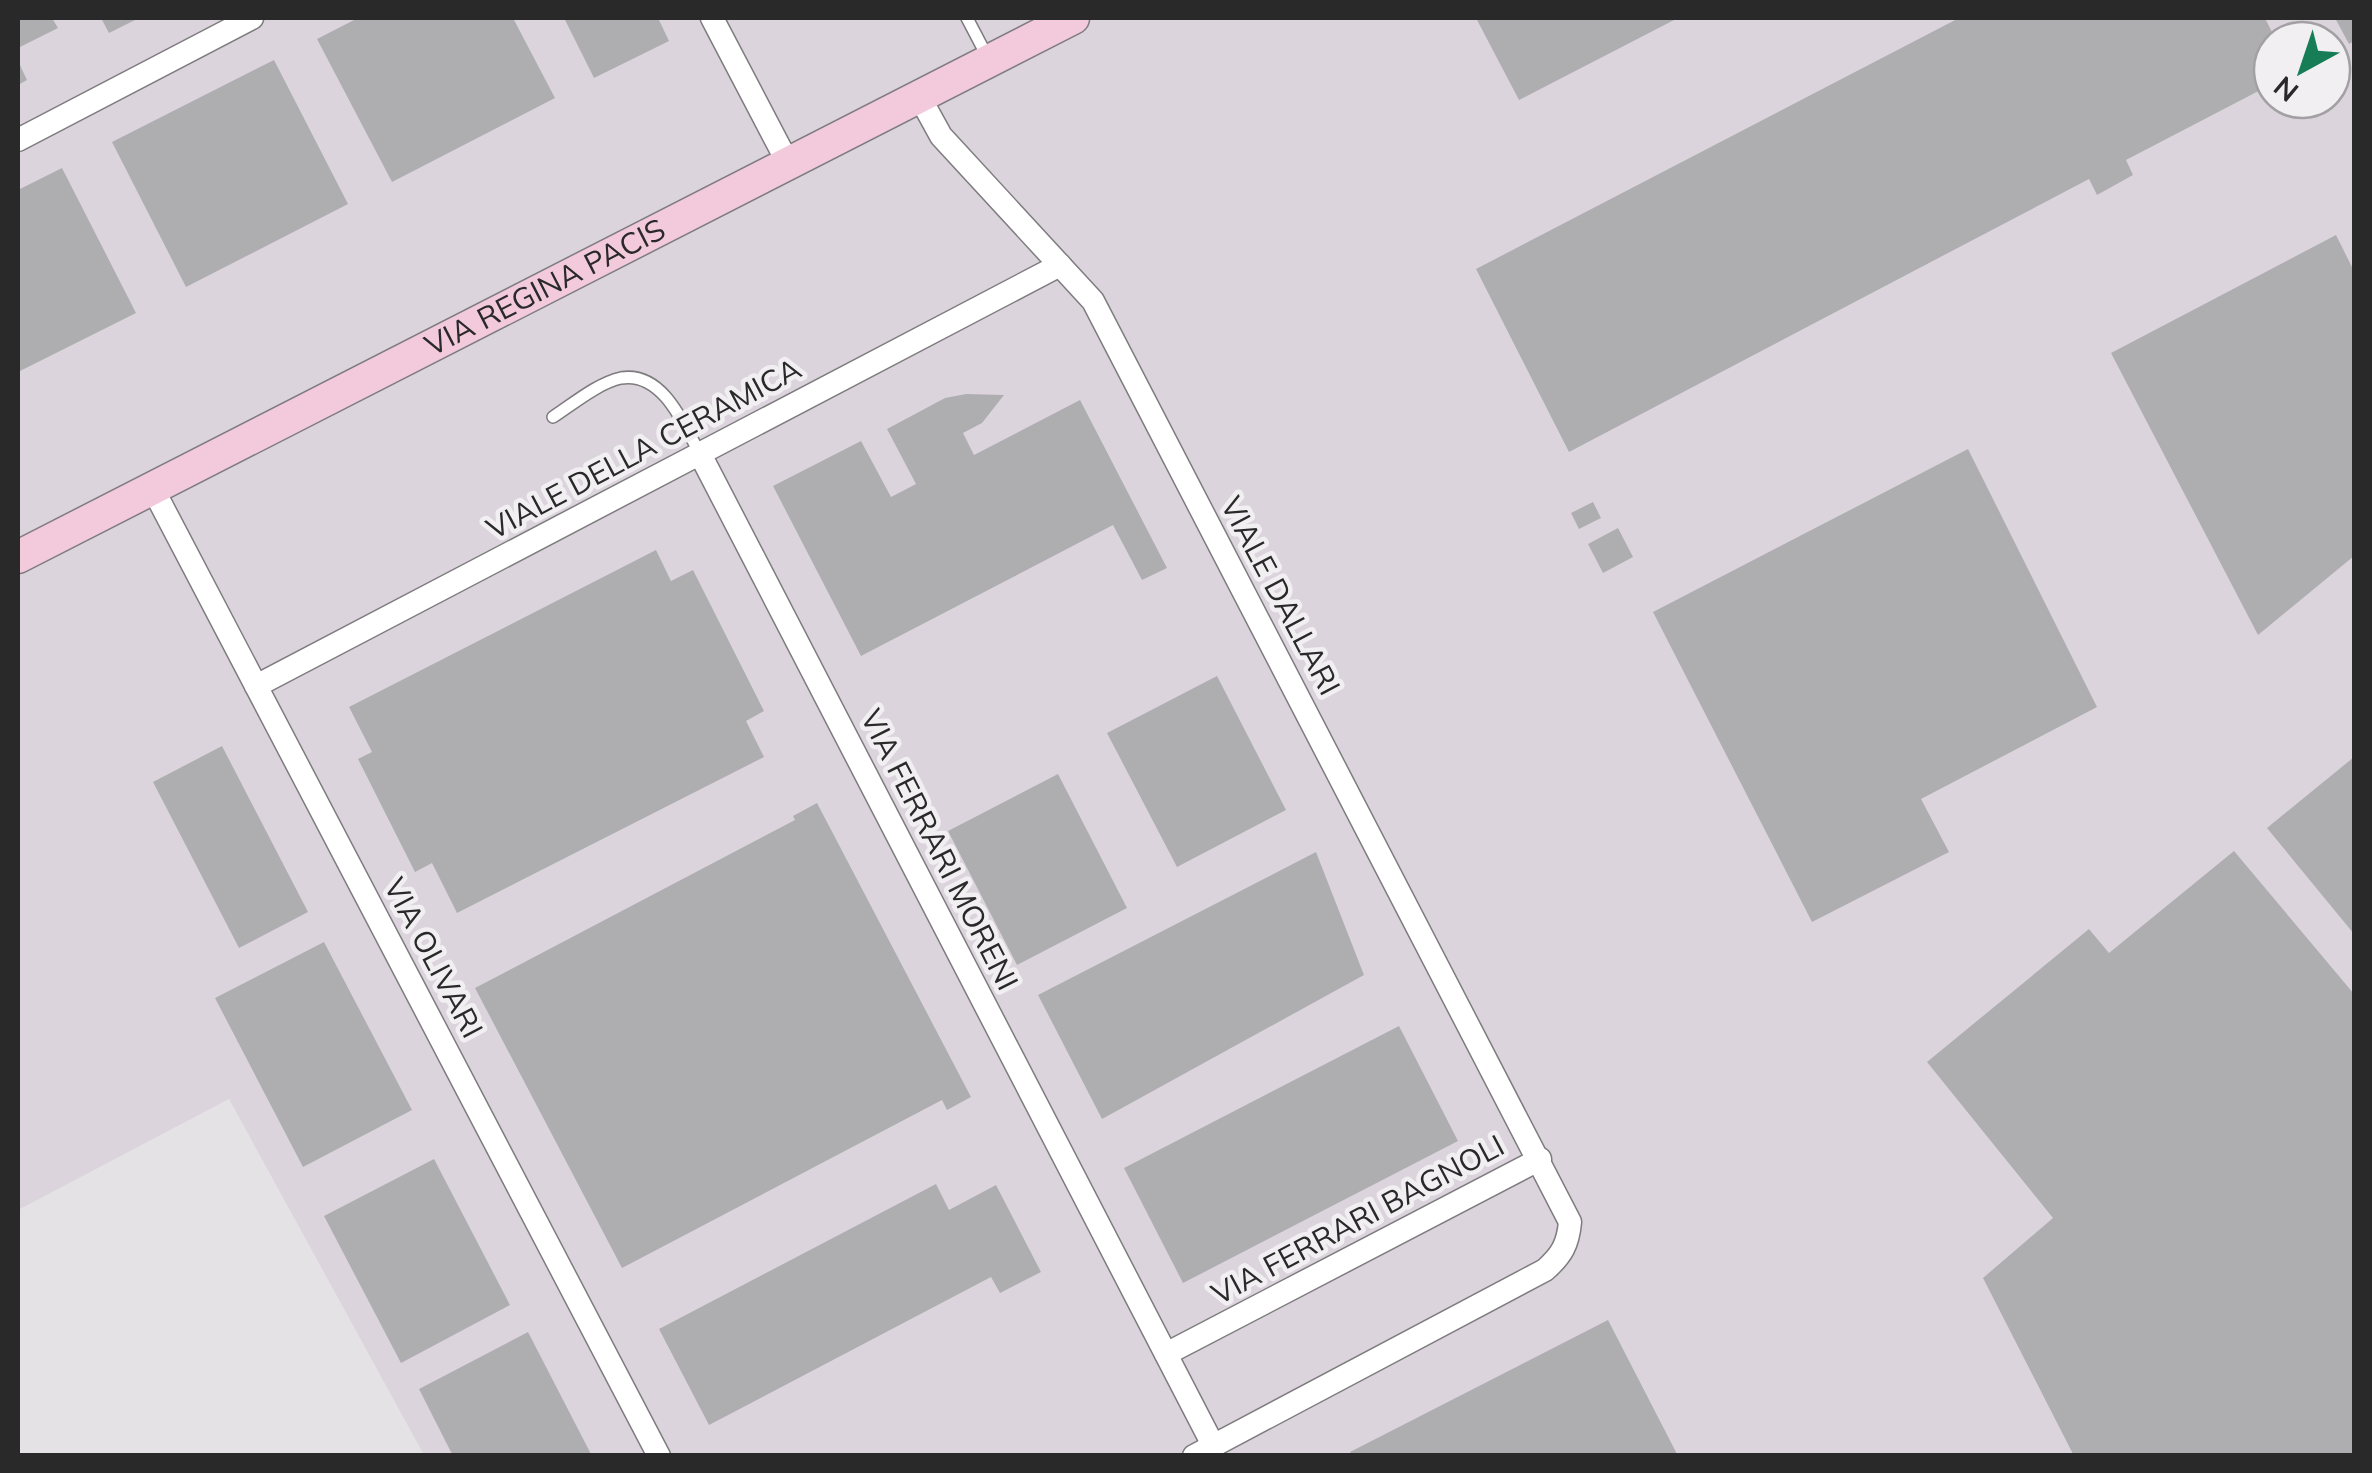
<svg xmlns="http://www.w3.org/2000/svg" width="2372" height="1473" font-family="Mulish,sans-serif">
  <rect width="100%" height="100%" fill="#e4e2e5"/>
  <path fill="#dcd4dd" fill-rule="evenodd" d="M18,18H2354V1455H424L229,1099L18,1210ZM2272,40H2332V100H2272Z"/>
  <g fill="#aeaeb1">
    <path d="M18,18H52L58,28L18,48Z"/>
    <path d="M101,18H139L109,33Z"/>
    <path d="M358,18H513L555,98L392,182L317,39Z"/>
    <path d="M564,18H658L669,41L594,78Z"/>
    <path d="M1476,18H1678L1519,100Z"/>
    <path d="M1959,18H2265L2276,40H2272V84L2126,160L2133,175L2097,195L2089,179L1569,452L1476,269Z"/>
    <path d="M2335,18H2354V41L2349,44Z"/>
    <path d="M274,60L348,204L186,287L112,142Z"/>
    <path d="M18,61L27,80L18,85Z"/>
    <path d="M62,168L136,313L18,372V190Z"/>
    <path d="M2336,235L2354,271V556L2258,635L2111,353Z"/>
    <path d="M966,394L1004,395L982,423L963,433L974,455L1080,400L1167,568L1142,580L1113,525L861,656L773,486L861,441L891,497L916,484L887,429L945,398Z"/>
    <path d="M1968,449L2097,707L1921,799L1949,852L1812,922L1653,612Z"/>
    <path d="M1593,502L1601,518L1579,529L1571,513Z"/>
    <path d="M1618,528L1633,557L1603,573L1588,544Z"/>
    <path d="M656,550L671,581L693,570L764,711L746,721L764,757L457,913L432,863L415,872L358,759L372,752L349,707Z"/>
    <path d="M1217,676L1286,810L1177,867L1107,733Z"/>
    <path d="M222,746L308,912L239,948L153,782Z"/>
    <path d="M2354,757V934L2267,828Z"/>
    <path d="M1058,774L1127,908L1017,965L948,831Z"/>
    <path d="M817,803L971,1097L947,1110L942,1100L622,1268L475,988L795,820L793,816Z"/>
    <path d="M2234,851L2354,994V1456H2074L1983,1278L2053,1218L1927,1062L2089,929L2109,953Z"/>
    <path d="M1316,852L1364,975L1102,1119L1038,995Z"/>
    <path d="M324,942L412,1110L303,1167L215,998Z"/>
    <path d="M1399,1026L1458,1141L1183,1283L1124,1168Z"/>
    <path d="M434,1159L510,1305L401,1363L324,1216Z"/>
    <path d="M936,1184L949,1210L996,1185L1041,1272L1000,1293L991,1277L709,1425L659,1329Z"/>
    <path d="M1608,1320L1678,1456H1352L1350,1452Z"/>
    <path d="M528,1332L592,1456H453L419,1389Z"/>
  </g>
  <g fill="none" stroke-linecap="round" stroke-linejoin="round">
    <defs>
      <g id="lane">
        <path d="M967,18L988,58"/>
        <path d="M553,417C573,404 598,383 621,378C663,371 684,425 700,454"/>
      </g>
      <g id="street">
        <path d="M712,18L789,165"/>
        <path d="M919,96L941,136L1093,301L1570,1222C1568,1244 1562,1255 1545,1270L1194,1456"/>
        <path d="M18,140L252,18"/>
        <path d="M700,454L1214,1447"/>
        <path d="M153,489L659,1456"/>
        <path d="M256,686L1060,265"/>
        <path d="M1166,1354L1540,1159"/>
      </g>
      <g id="secondary">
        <path id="s1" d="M18,557L1073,18"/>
      </g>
    </defs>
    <use href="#lane" stroke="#7e7c7e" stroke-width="14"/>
    <use href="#street" stroke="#7e7c7e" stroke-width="25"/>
    <use href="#secondary" stroke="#7e7c7e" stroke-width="35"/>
    <use href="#lane" stroke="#fff" stroke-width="11"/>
    <use href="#street" stroke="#fff" stroke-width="22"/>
    <use href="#secondary" stroke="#f2cadc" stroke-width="32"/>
  </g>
  <g text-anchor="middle" stroke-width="9" stroke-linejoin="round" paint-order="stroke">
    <g font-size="30" fill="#2a292a" stroke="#f2eff2">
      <text dy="10" stroke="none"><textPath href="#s1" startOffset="592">VIA REGINA PACIS</textPath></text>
      <text transform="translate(644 449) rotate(-28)" y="10">VIALE DELLA CERAMICA</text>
      <text transform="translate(1280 596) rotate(62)" y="10">VIALE DALLARI</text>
      <text transform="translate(939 850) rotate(63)" y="10">VIA FERRARI MORENI</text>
      <text transform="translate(433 958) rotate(62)" y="10">VIA OLIVARI</text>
      <text transform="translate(1358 1220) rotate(-28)" y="10">VIA FERRARI BAGNOLI</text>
    </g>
  </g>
  <rect width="2372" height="1473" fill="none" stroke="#2a292a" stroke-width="40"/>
  <g transform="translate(2302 70) rotate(220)"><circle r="48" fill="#f2eff2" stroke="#a2a0a2" stroke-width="2.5"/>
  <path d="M0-8L18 38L0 25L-18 38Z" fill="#167d56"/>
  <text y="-15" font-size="28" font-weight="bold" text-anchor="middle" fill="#2a292a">N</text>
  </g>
</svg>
